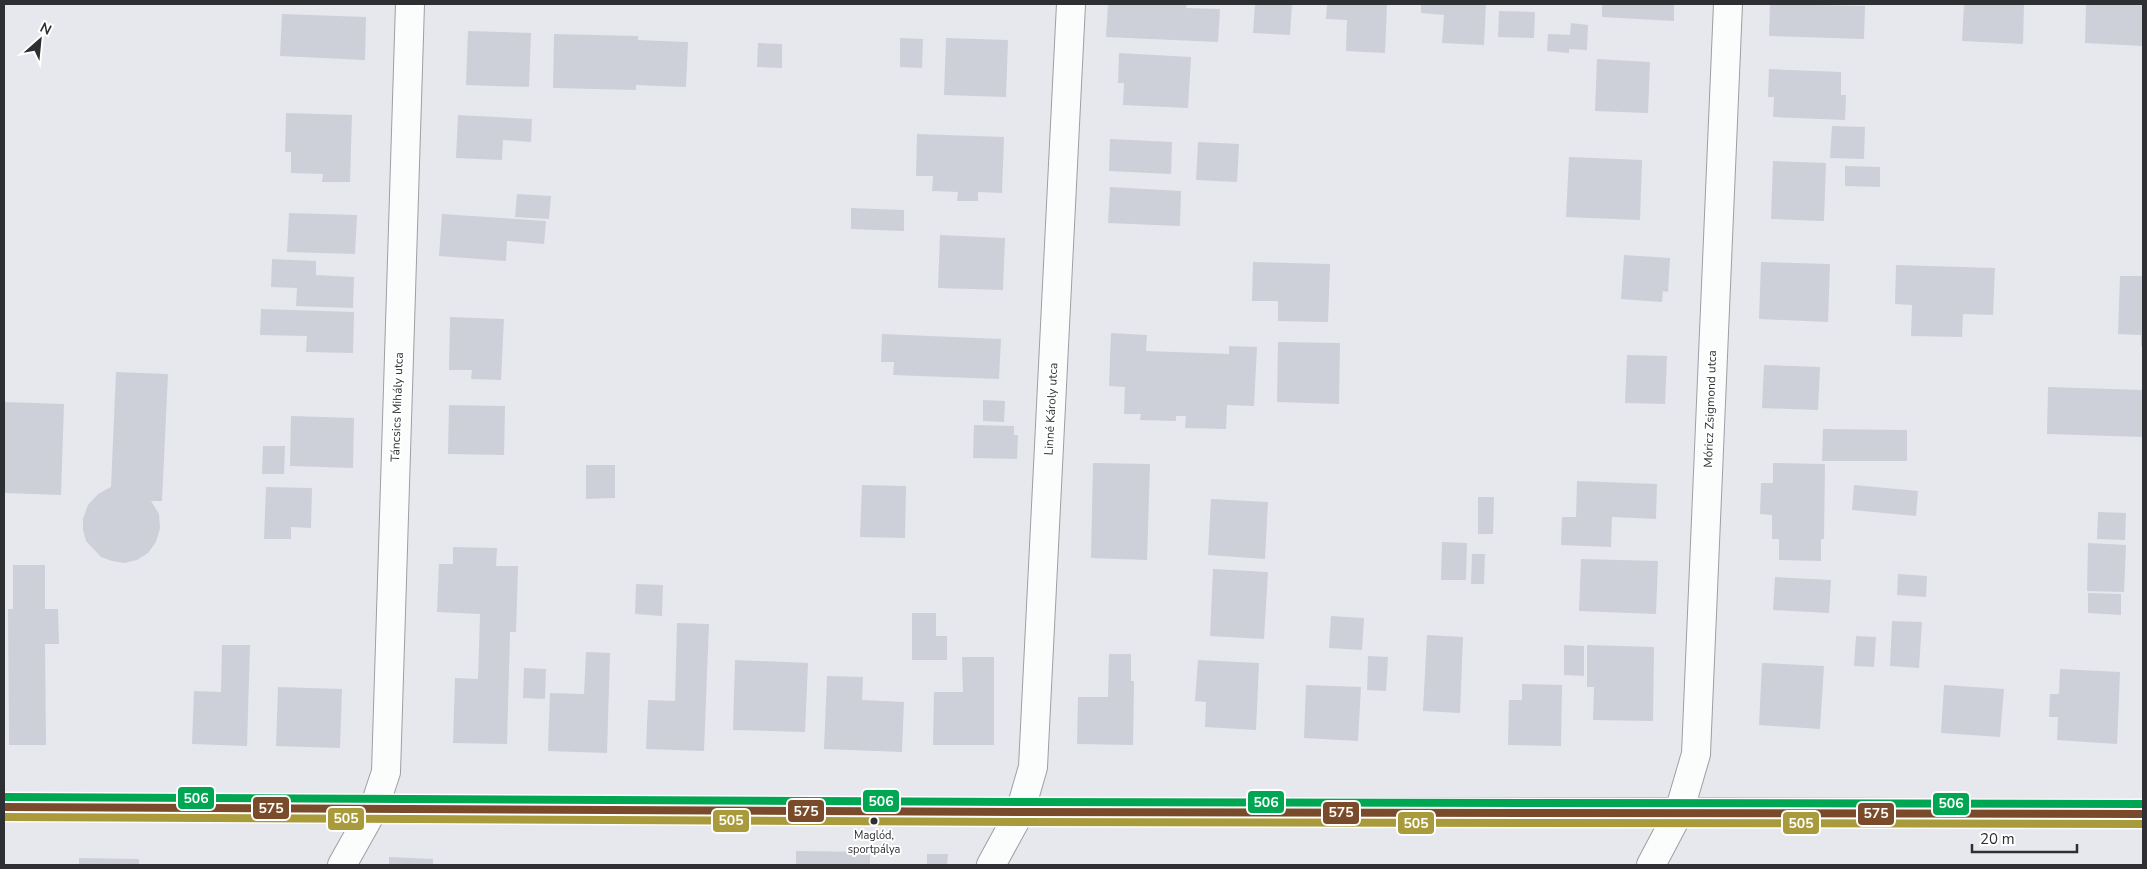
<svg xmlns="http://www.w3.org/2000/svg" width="2147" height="869" font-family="'Nunito Sans',sans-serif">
  <rect width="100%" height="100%" fill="#e7e8ed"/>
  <g fill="#cdd0d8">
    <path d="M1108,4H1187L1186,8L1220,9L1218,42L1106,37Z"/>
    <path d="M1255,4H1292L1290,35L1253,33Z"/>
    <path d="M1327,4H1387L1385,53L1346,51L1347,20L1326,19Z"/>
    <path d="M1421,4H1486L1484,45L1442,43L1444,15L1421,13Z"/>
    <path d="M1602,4H1674V21L1602,17Z"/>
    <path d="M1770,4L1865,6L1864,39L1769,36Z"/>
    <path d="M1964,4H2024L2023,44L1962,41Z"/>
    <path d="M2086,4H2143V46L2085,43Z"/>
    <path d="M1499,11L1535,12L1534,38L1498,37Z"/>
    <path d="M282,14L366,17L365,60L280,56Z"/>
    <path d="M1571,23L1588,25L1587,50L1569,49V53L1547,51L1548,34L1570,35Z"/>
    <path d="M468,31L531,33L529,87L466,85Z"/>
    <path d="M554,34L638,36V40L688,42L686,87L636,85V90L553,88Z"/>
    <path d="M900,38L923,39L922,68L900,67Z"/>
    <path d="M946,38L1008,40L1006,97L944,95Z"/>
    <path d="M758,43L782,44V68L757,67Z"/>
    <path d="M1119,53L1191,57L1188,108L1123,105L1124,83H1118Z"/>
    <path d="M1597,59L1650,62L1648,113L1595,111Z"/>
    <path d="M1769,69L1841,72V95H1846L1845,120L1773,117L1774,97H1768Z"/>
    <path d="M286,113L352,115L350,182H322L323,174L291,173V152H285Z"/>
    <path d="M458,115L532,119L531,142L503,140L502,160L456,158Z"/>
    <path d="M1832,126L1865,127L1864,159L1830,158Z"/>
    <path d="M917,134L1004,137L1002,193L978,192V201H957L958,192L932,191L933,176H916Z"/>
    <path d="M1110,139L1172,142L1171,174L1109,171Z"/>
    <path d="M1198,142L1239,144L1237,182L1196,180Z"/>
    <path d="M1569,157L1642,160L1640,220L1566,217Z"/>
    <path d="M1773,161L1826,163L1824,221L1771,219Z"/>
    <path d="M1845,166L1880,167V187L1845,186Z"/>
    <path d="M1110,187L1181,191L1180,226L1108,223Z"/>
    <path d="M517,194L551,196L549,219L515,217Z"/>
    <path d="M851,208L904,210V231L851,229Z"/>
    <path d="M289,213L357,215L355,254L287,252Z"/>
    <path d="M442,214L546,221L544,244L507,241L506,261L439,256Z"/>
    <path d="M940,235L1005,238L1003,290L938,288Z"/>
    <path d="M1624,255L1670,258L1668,292L1663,291L1662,302L1621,299Z"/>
    <path d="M272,259L316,261V275L354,277L353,308L296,306L297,288L271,287Z"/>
    <path d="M1253,262L1330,264L1328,322L1278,321V301H1252Z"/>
    <path d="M1761,262L1830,264L1828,322L1759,319Z"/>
    <path d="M1896,265L1995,268L1993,315L1963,314L1962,337L1911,336L1912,305L1895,304Z"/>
    <path d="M2120,276H2143V346H2141V335L2118,334Z"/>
    <path d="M261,309L354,312L353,353L306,352L307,336L260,335Z"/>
    <path d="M450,317L504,319L501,380L471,379L472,370H449Z"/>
    <path d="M1111,333L1147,335L1146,351L1229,354V346L1257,347L1254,406L1227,405L1226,429L1185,428L1186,416H1176V421L1140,420L1141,414H1124L1125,387L1109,386Z"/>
    <path d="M882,334L1001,339L999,379L893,375L894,362H881Z"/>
    <path d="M1278,342L1340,343L1339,404L1277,402Z"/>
    <path d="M1627,355L1667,356L1665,404L1625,403Z"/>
    <path d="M1764,365L1820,367L1818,410L1762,408Z"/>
    <path d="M116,372L168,374L162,501H151L159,514L160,528L156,542L148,553L137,560L124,563L112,561L101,557L86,541L83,530V519L88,505L98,494L111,487Z"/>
    <path d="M2048,387L2143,390V437L2047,434Z"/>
    <path d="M983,400L1005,401L1004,422L983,421Z"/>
    <path d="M4,402L64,404L61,495L4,493Z"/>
    <path d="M449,405L505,406L504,455L448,454Z"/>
    <path d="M291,416L354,418L353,468L290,466Z"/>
    <path d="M974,425L1014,426V435H1018L1017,459L973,458Z"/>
    <path d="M1823,429L1907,430V461H1822Z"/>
    <path d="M263,446H285L284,474H262Z"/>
    <path d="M1093,463L1150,464L1147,560L1091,558Z"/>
    <path d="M1773,463L1825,464L1824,539H1821V561L1779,560V539H1772V515L1760,514L1761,483H1773Z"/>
    <path d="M586,465H615V498L586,499Z"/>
    <path d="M1577,481L1657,484L1656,519L1612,517L1611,547L1561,545L1562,517H1576Z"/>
    <path d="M862,485L906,486L905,538L860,537Z"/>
    <path d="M1854,485L1918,491L1916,516L1852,510Z"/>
    <path d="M266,487L312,488L311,528L291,527V539H264Z"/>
    <path d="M1478,497H1494L1493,534H1478Z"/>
    <path d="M1211,499L1268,502L1265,559L1208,555Z"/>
    <path d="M2098,512L2126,513L2125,540L2097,539Z"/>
    <path d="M1442,542L1467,543L1466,580H1441Z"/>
    <path d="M2088,543L2126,545L2124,592L2087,591Z"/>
    <path d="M453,547L497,548L496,566H518L516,632H510L507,744L453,743L455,678L478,679L480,614L437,612L439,564H453Z"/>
    <path d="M1472,554H1485L1484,584H1471Z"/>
    <path d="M1581,559L1658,561L1656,614L1579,611Z"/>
    <path d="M13,565H45V609H58L59,644H45L46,745H9L8,609H13Z"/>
    <path d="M1213,569L1268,572L1264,639L1210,636Z"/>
    <path d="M1898,574L1927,576L1926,597L1897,595Z"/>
    <path d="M1775,577L1831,580L1829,613L1773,610Z"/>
    <path d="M636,584L663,585L662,616L635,614Z"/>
    <path d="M2088,593L2121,594V615L2088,613Z"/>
    <path d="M912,613H936V636H947V660H912Z"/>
    <path d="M1331,616L1364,618L1362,650L1329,648Z"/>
    <path d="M1892,621L1922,622L1919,668L1890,666Z"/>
    <path d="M677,623L709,624L704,751L646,749L648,700L675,701Z"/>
    <path d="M1427,635L1463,637L1460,713L1423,711Z"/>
    <path d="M1856,636L1876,637L1874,667L1854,666Z"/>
    <path d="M222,645H250L247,746L192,744L194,691L221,692Z"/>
    <path d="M1564,645L1584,646V676L1564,675Z"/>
    <path d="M1587,645L1654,647L1653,721L1593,720L1594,687H1587Z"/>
    <path d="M586,652L610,653L607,753L548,751L550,693L584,694Z"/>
    <path d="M1109,654H1131V681H1134L1133,745L1077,744L1078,697H1108Z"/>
    <path d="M1368,656L1388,657L1386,691L1367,690Z"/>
    <path d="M962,657H994V745H933L934,692H963Z"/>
    <path d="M735,660L808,663L805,732L733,730Z"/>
    <path d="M1198,660L1259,663L1256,730L1205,727L1206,702L1195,701Z"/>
    <path d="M1762,663L1824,666L1820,729L1759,725Z"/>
    <path d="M524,668L546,669L545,699L523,698Z"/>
    <path d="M2060,669L2120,672L2117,744L2057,740L2058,717H2049L2050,694H2059Z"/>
    <path d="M827,676L863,677L862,700L904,702L902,752L824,749Z"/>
    <path d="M1522,684L1562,685L1561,746L1508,745L1509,700H1522Z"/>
    <path d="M1306,685L1361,687L1358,741L1304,738Z"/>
    <path d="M1944,685L2004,689L2000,737L1941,733Z"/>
    <path d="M278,687L342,689L340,748L276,746Z"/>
    <path d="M796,851L870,852V865H796Z"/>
    <path d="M927,854H948L947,865H927Z"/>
    <path d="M389,857L433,859V865H389Z"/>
    <path d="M79,858L139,859V865H79Z"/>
  </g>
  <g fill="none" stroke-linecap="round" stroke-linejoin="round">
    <defs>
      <g id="minor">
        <path d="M342,865L374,808L386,772L410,4"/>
        <path d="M991,865L1020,812L1033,767L1071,4"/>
        <path d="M1651,865L1679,812L1696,754L1728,4"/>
      </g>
      <path id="major" d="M4,807L1020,812H1679L2143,814"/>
    </defs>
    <use href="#minor" stroke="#9f9fa3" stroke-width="30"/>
    <use href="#major" stroke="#9f9fa3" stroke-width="30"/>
    <use href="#minor" stroke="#fbfcfc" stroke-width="28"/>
    <use href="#major" stroke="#fbfcfc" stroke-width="28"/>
    <defs>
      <path id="bus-1" d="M4,807L1020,812L2143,814"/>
      <path id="bus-2" d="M4,817L1020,822L2143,824"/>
      <path id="bus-3" d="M4,797L1020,802L2143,804"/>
    </defs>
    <use href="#bus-1" stroke="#fff" stroke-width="11"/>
    <use href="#bus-2" stroke="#fff" stroke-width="11"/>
    <use href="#bus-3" stroke="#fff" stroke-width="11"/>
    <use href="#bus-1" stroke="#7a4b2a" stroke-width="8"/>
    <use href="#bus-2" stroke="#a99a3c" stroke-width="8"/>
    <use href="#bus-3" stroke="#00a651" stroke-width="8"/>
  </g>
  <circle fill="#2e2f32" stroke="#fff" stroke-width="2" cx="874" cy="821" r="4.5"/>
  <g text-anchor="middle" stroke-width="4" stroke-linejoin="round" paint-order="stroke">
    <g font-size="11" fill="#2e2f32" stroke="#fff">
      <text x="874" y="839">Maglód,<tspan x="874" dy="14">sportpálya</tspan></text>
    </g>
    <g font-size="12" fill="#2e2f32" stroke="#fff">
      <text transform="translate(397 407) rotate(-88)" y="4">Táncsics Mihály utca</text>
      <text transform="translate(1051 409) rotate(-87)" y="4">Linné Károly utca</text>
      <text transform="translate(1710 409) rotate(-88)" y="4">Móricz Zsigmond utca</text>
    </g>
  </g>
  <g stroke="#fff" stroke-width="2">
    <rect x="177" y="786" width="38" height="24" rx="5" fill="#00a651"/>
    <rect x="862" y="789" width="38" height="24" rx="5" fill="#00a651"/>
    <rect x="1247" y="790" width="38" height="24" rx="5" fill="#00a651"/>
    <rect x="1932" y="792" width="38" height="24" rx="5" fill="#00a651"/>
    <rect x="252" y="796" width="38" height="24" rx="5" fill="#7a4b2a"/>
    <rect x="787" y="799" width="38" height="24" rx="5" fill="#7a4b2a"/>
    <rect x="1322" y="801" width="38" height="24" rx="5" fill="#7a4b2a"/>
    <rect x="1857" y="802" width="38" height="24" rx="5" fill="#7a4b2a"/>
    <rect x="327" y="807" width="38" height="24" rx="5" fill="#a99a3c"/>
    <rect x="712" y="809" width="38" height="24" rx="5" fill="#a99a3c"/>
    <rect x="1397" y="811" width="38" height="24" rx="5" fill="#a99a3c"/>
    <rect x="1782" y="811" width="38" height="24" rx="5" fill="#a99a3c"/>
  </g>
  <g font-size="14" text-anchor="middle" font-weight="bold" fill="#fff">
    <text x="196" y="803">506</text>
    <text x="881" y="806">506</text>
    <text x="1266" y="807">506</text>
    <text x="1951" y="808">506</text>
    <text x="271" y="813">575</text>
    <text x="806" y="816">575</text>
    <text x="1341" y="817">575</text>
    <text x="1876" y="818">575</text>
    <text x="346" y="823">505</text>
    <text x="731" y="825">505</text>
    <text x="1416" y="828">505</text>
    <text x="1801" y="828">505</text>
  </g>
  <rect width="2147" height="869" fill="none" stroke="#2e2f32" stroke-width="10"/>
  <g transform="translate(40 40) rotate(27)" stroke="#ffffff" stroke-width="4" paint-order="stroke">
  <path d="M0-4L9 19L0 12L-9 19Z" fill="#2e2f32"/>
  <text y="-8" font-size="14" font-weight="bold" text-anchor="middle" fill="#2e2f32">N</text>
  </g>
  <path d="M1972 844v8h105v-8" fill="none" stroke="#2e2f32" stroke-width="2.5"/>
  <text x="1980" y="844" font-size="15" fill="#2e2f32" stroke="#ffffff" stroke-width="4" paint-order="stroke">20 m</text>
</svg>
